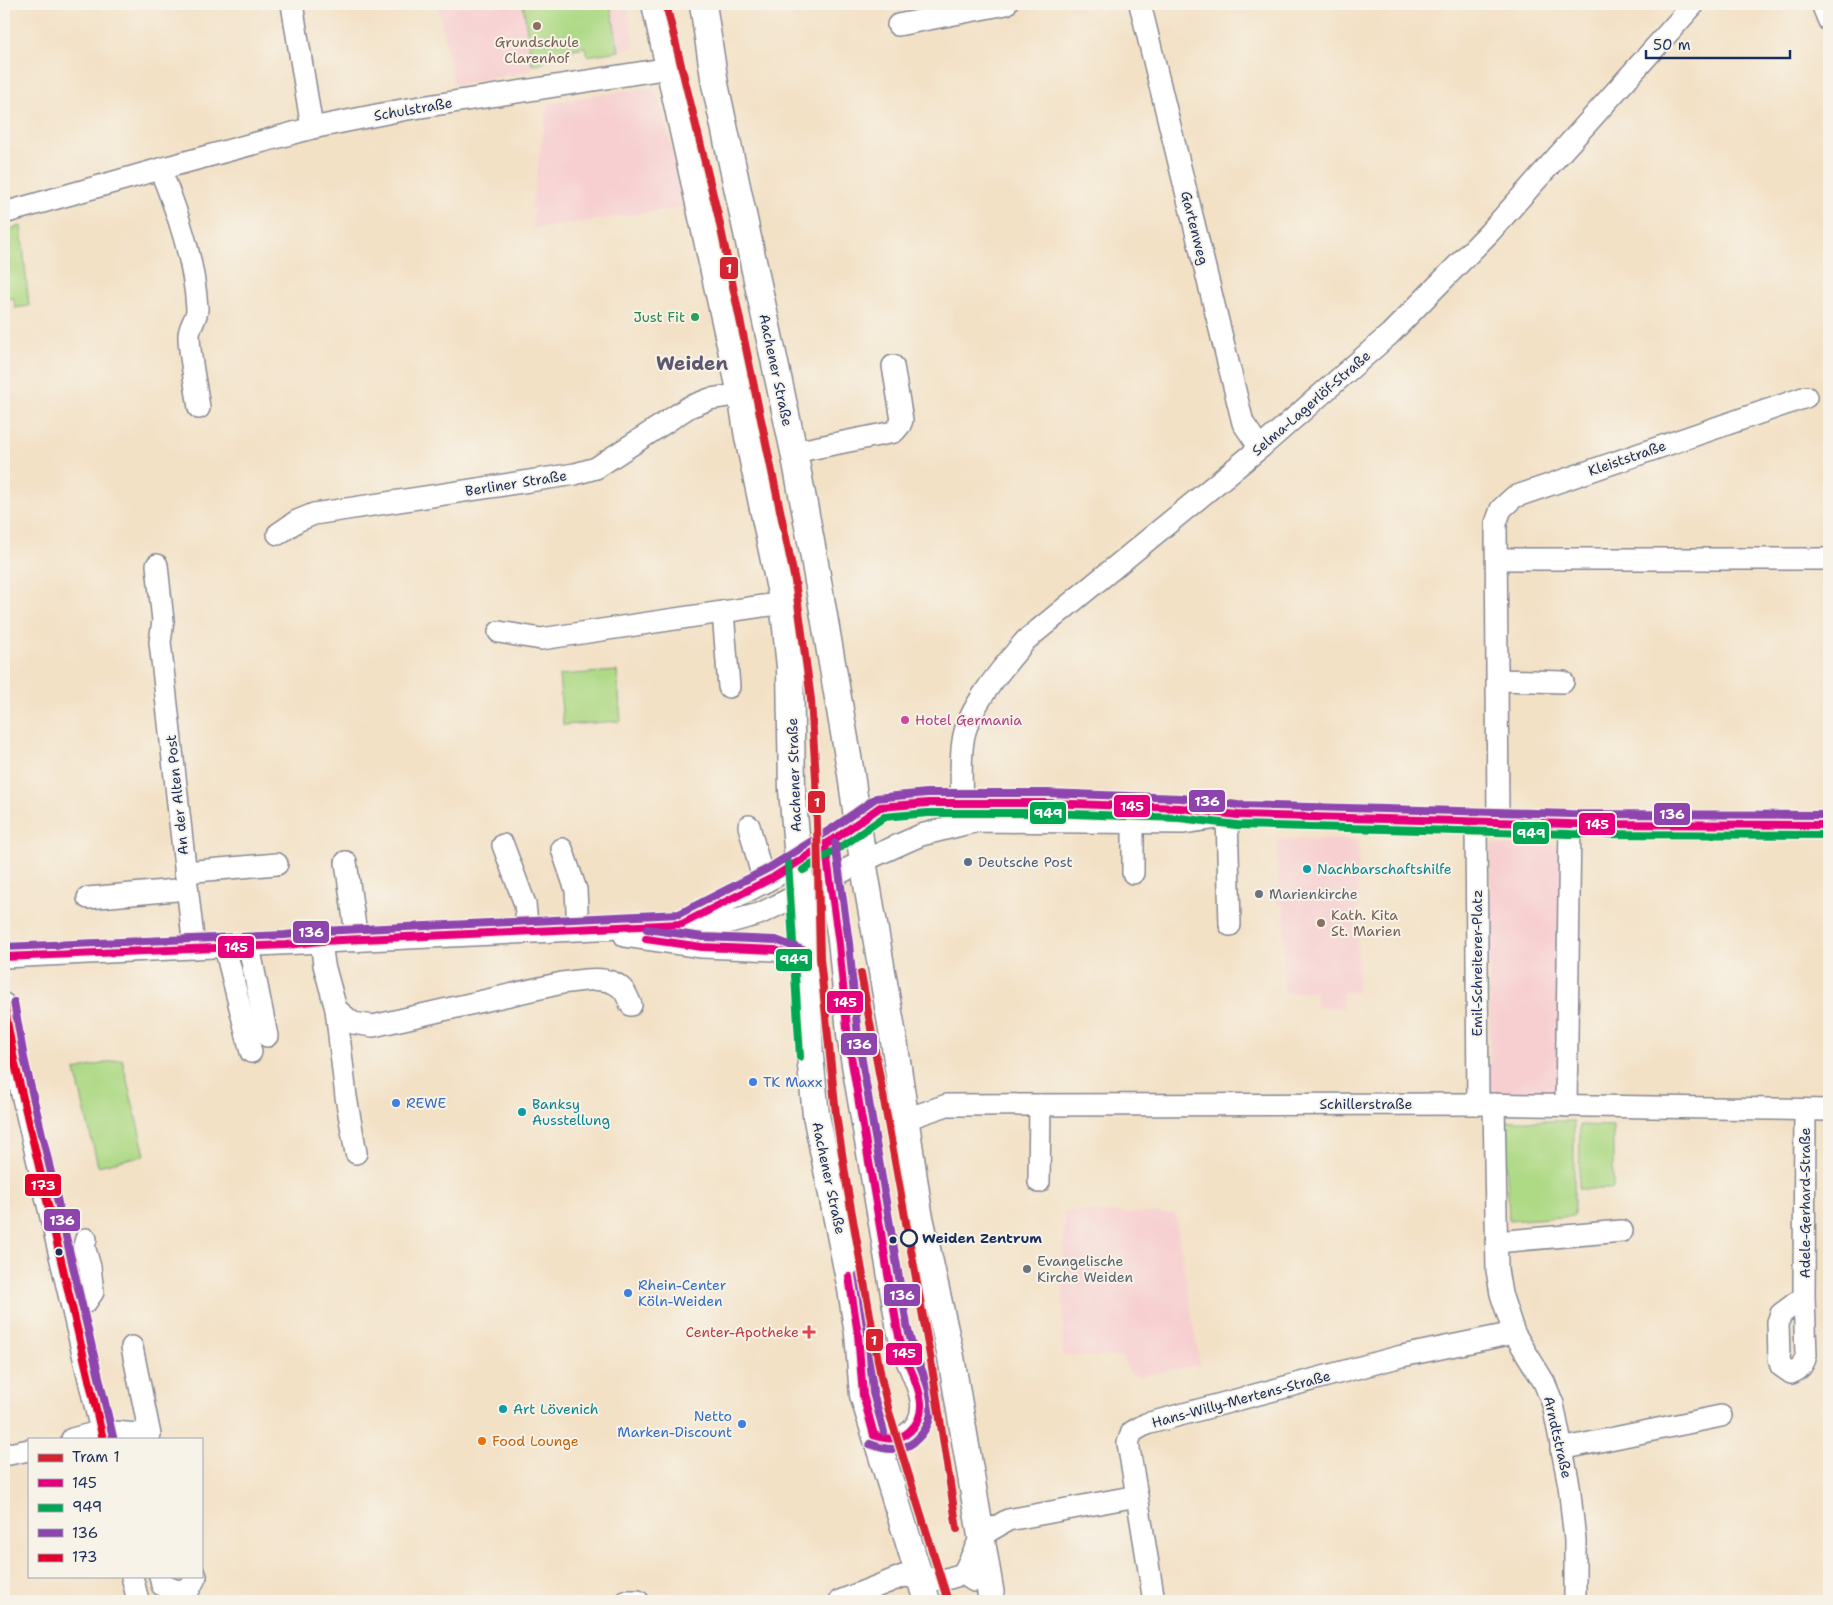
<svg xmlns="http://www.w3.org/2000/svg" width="1833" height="1605" font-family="'Shantell Sans',sans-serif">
  <rect width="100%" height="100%" fill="#f7f3e8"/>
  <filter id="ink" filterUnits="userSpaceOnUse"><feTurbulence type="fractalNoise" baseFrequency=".02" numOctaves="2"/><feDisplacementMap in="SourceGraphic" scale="10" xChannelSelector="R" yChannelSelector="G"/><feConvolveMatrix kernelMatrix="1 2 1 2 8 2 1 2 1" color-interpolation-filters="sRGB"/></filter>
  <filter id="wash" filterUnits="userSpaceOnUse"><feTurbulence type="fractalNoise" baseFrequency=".0096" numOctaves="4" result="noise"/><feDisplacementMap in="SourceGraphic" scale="20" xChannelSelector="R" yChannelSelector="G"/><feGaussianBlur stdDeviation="1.12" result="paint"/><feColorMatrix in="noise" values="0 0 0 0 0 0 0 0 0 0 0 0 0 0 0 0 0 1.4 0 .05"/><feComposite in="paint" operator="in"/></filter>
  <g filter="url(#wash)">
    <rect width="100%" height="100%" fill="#f3e1c6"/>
    <g fill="#f7cfd0">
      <path d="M438,4H627L635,48L587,56L585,47L543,55L544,63L532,65L533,71L454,85Z"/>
      <path d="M647,87L655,90L659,95L672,151L678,169L685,207L533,229L534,207L531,208L548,103Z"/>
      <path d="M1278,839L1359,840L1357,992H1343V1008L1316,1007L1315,992L1284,993V905H1278V882L1279,881L1278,871Z"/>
      <path d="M1491,845H1562L1561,1093L1489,1091Z"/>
      <path d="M1064,1211L1175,1214L1200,1365L1140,1376L1134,1375L1128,1371L1124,1357L1063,1356Z"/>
    </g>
    <g fill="#aed985" stroke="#648472">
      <path d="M523,4H610L619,51L587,56L585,47L543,55L544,63L532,65Z"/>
      <path d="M21,226L29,306L15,308L14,298L4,299V231Z"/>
      <path d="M617,671L621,721L563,725L559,675Z"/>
      <path d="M122,1059L145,1155L98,1166L75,1070Z"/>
      <path d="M1505,1121H1574V1216L1509,1221Z"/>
      <path d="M1580,1125L1613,1126V1189H1579Z"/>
    </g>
  </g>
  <g filter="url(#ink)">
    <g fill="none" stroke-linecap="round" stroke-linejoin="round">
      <defs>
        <g id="minor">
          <path d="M292,4L312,128"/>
          <path d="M1140,4L1243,423L1260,448"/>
          <path d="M1822,4L1829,21"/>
          <path d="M898,25L1006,4"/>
          <path d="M160,169C178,213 194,260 197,308C198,318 188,327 189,337C190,360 196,385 199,408"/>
          <path d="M4,213L160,169L312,128L402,110L670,68"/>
          <path d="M794,452L894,432L900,425L902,420L893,366"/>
          <path d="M278,534L297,521L314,514L575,474L596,468L689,407L710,399L741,394"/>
          <path d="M1497,559H1829"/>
          <path d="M157,565L163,621L160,642L194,948"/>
          <path d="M723,612L729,687"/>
          <path d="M499,632L541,639L783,603"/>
          <path d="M1498,680L1563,682"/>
          <path d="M962,802C961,782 960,761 963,741C967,708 1005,665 1026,640L1260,448L1390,334L1489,233L1694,4"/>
          <path d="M1227,817L1230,925"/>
          <path d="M1476,821L1478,1104"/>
          <path d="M1498,821L1496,523L1501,509L1514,497L1806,397"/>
          <path d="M749,826L764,883"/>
          <path d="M825,844L839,944L848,1038L897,1327C899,1335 901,1345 904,1353C913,1379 937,1413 907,1434C897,1442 885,1440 874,1435"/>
          <path d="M503,845L525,904L528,932"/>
          <path d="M562,849L576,890L578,929"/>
          <path d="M346,862L357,941"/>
          <path d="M185,872L277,864"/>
          <path d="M1133,873V823"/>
          <path d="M88,898L187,889"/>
          <path d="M689,921L774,877L839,836L880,807L928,803H1047L1181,808L1237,815L1570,824L1829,825"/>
          <path d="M625,936L702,947L775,950L804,961"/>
          <path d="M321,941L324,965L336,1009L353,1023L373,1026L562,983C581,981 610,973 624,991C627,995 629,1001 631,1005"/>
          <path d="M249,946L267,1036"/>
          <path d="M225,947L251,1052"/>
          <path d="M4,957L726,923L759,914L776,906L863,861L921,835L977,821L1182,823L1237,815"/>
          <path d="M4,1004L14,1060L103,1439"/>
          <path d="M336,1009L346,1097L356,1153"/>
          <path d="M1494,1104L1497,1270L1501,1294L1514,1333L1544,1382L1553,1404L1569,1485L1575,1540V1601"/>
          <path d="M1566,1106L1570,824"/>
          <path d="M906,1119L947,1105L1478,1104L1829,1110"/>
          <path d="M1039,1182L1040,1105"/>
          <path d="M1496,1242L1622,1231"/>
          <path d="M1804,1297L1781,1314L1778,1322L1779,1358L1781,1366L1791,1373C1800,1370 1804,1364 1806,1355L1804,1297L1805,1110"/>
          <path d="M73,1309L86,1302L93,1292L90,1267L84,1246L86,1239"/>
          <path d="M72,1439L102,1431L150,1435L132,1347"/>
          <path d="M1561,1449L1721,1416"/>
          <path d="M4,1455L29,1450"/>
          <path d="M1137,1496L1154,1601"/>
          <path d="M963,1574L982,1535L1008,1520L1137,1496L1128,1443L1132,1432L1146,1424L1402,1356L1514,1333"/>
          <path d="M132,1576L138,1601"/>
          <path d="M160,1576L162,1585L178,1591L190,1588L196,1576"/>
          <path d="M627,1601H638"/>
          <path d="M840,1601L903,1576L943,1580L963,1574L974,1581"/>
        </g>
        <g id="major">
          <path d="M655,4L741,394L748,437L783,603L786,628L790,667L792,790L801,894L810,1056L816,1115L851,1289L858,1334L863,1395L927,1601"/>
          <path d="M703,4L715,84L794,452L813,552L851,774L863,861L895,1047L919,1213L951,1357L992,1601"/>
        </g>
      </defs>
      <use href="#minor" stroke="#878892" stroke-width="24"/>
      <use href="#major" stroke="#878892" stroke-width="29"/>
      <use href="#minor" stroke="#fff" stroke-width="21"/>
      <use href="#major" stroke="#fff" stroke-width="26"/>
      <defs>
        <g id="bus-1">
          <path d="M825,844L839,944L848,1038L897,1327C899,1336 901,1345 904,1353C913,1378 934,1409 910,1431C899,1441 887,1440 874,1435"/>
          <path d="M646,939L702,947L775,950L804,961"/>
          <path d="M4,957L286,945L321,941L682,924L774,877L839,836L880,807L928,803H1047L1181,808L1237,815L1570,824L1829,825"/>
          <path d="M849,1277L858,1334L863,1395L874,1435"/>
        </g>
        <g id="bus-2">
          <path d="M788,862L800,1057"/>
          <path d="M803,870L844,845L884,817L928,813H1047L1180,818L1237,825L1570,834L1829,835"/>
        </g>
        <g id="bus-3">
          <path d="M835,843L849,943L858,1037L907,1325C909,1334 911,1342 914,1351C926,1382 946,1415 914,1442C901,1452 885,1450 870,1444"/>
          <path d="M647,929L703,937L776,940L808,952"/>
          <path d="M4,947L285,935L321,931L679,914L769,868L833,828L876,798L927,793H1047L1181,798L1238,805L1570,814L1829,815"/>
          <path d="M14,1002L24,1058L113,1437"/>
          <path d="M859,1275L868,1333L873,1393L884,1432"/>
        </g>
        <path id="bus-4" d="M4,1004L14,1060L103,1439"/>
      </defs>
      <use href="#bus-1" stroke="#f7f3e8" stroke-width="11"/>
      <use href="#bus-2" stroke="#f7f3e8" stroke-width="11"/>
      <use href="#bus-3" stroke="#f7f3e8" stroke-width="11"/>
      <use href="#bus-4" stroke="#f7f3e8" stroke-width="11"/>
      <use href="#bus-1" stroke="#e5007d" stroke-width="8"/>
      <use href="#bus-2" stroke="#00a651" stroke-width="8"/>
      <use href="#bus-3" stroke="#8e44ad" stroke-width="8"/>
      <use href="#bus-4" stroke="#e4002b" stroke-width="8"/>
      <defs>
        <g id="tram-1">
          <path d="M666,4L718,215L795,581L811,699L816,779L820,958L836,1114L847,1186L881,1377L889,1412L948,1601"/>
          <path d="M861,973L931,1361L957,1529"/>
        </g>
      </defs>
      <use href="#tram-1" stroke="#f7f3e8" stroke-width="11"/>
      <use href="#tram-1" stroke="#d52330" stroke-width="8"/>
    </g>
  </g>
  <g fill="#8d6e63" stroke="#f7f3e8" stroke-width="2">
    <circle cx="537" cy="26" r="5"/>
    <circle cx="1321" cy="923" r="5"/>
  </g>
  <circle fill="#2e9e5b" stroke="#f7f3e8" stroke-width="2" cx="695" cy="317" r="5"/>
  <circle fill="#d1479c" stroke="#f7f3e8" stroke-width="2" cx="905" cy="720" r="5"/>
  <circle fill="#5c6f8a" stroke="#f7f3e8" stroke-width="2" cx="968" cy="862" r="5"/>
  <g fill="#0f9aa8" stroke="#f7f3e8" stroke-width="2">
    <circle cx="1307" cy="869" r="5"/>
    <circle cx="522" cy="1112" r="5"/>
    <circle cx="503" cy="1409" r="5"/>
  </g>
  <g fill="#6b7280" stroke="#f7f3e8" stroke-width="2">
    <circle cx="1259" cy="894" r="5"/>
    <circle cx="1027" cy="1269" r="5"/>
  </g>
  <g fill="#3f7fe0" stroke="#f7f3e8" stroke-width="2">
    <circle cx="753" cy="1082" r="5"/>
    <circle cx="396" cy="1103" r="5"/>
    <circle cx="628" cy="1293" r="5"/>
    <circle cx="742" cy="1424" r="5"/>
  </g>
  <circle fill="#f7f3e8" stroke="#1b2f5e" stroke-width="2.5" cx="909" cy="1238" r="8"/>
  <g fill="#1b2f5e" stroke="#f7f3e8" stroke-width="2">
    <circle cx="893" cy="1240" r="4.5"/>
    <circle cx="59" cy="1252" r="4.5"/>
  </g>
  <path fill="#e0444e" stroke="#f7f3e8" stroke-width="2" d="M806.5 1324.5h5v5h5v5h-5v5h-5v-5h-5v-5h5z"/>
  <circle fill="#e8710a" stroke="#f7f3e8" stroke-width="2" cx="482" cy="1441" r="5"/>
  <g text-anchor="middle" stroke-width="4" stroke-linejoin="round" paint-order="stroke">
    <g font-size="14" fill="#785e54" stroke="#f7f3e8">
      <text x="537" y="47">Grundschule<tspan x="537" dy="16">Clarenhof</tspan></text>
      <text x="1331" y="920" text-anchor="start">Kath. Kita<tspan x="1331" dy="16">St. Marien</tspan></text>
    </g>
    <g font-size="14" fill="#1b2f5e" stroke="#f7f3e8">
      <text transform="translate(413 109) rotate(-10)" y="5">Schulstraße</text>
      <text transform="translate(1195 228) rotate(76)" y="5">Gartenweg</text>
      <text transform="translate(776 370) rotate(78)" y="5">Aachener Straße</text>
      <text transform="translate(1311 403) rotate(-41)" y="5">Selma-Lagerlöf-Straße</text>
      <text transform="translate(1627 458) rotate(-19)" y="5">Kleiststraße</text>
      <text transform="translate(516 483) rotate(-9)" y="5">Berliner Straße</text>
      <text transform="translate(794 775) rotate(-92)" y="5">Aachener Straße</text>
      <text transform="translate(177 795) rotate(-96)" y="5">An der Alten Post</text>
      <text transform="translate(1477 963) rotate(-90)" y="5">Emil-Schreiterer-Platz</text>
      <text x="1366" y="1109">Schillerstraße</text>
      <text transform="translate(829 1178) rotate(78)" y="5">Aachener Straße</text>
      <text transform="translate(1805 1203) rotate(-90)" y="5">Adele-Gerhard-Straße</text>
      <text transform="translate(1241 1399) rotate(-15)" y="5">Hans-Willy-Mertens-Straße</text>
      <text transform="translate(1558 1437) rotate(77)" y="5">Arndtstraße</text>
    </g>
    <g font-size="14" fill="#27864d" stroke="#f7f3e8" text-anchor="end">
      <text x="685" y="322">Just Fit</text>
    </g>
    <g font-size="14" fill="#b23c85" stroke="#f7f3e8" text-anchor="start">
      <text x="915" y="725">Hotel Germania</text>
    </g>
    <g font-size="14" fill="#4e5e75" stroke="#f7f3e8" text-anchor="start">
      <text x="978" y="867">Deutsche Post</text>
    </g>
    <g font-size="14" fill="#0d838f" stroke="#f7f3e8" text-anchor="start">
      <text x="1317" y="874">Nachbarschaftshilfe</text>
      <text x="532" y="1109">Banksy<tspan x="532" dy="16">Ausstellung</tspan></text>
      <text x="513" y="1414">Art Lövenich</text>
    </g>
    <g font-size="14" fill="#5b616d" stroke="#f7f3e8" text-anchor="start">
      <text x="1269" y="899">Marienkirche</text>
      <text x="1037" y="1266">Evangelische<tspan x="1037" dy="16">Kirche Weiden</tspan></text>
    </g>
    <g font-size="14" fill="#366cbe" stroke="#f7f3e8" text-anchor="start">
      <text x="763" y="1087">TK Maxx</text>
      <text x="406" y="1108">REWE</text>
      <text x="638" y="1290">Rhein-Center<tspan x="638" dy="16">Köln-Weiden</tspan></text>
      <text x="732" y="1421" text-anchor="end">Netto<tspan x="732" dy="16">Marken-Discount</tspan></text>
    </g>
    <g font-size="14" font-weight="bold" fill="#1b2f5e" stroke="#f7f3e8" text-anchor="start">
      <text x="922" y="1243">Weiden Zentrum</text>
    </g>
    <g font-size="14" fill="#be3a42" stroke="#f7f3e8" text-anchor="end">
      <text x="799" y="1337">Center-Apotheke</text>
    </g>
    <g font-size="14" fill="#c56008" stroke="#f7f3e8" text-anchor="start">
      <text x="492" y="1446">Food Lounge</text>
    </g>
    <g font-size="19" font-weight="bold" fill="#5f5671" stroke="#f7f3e8">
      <text x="692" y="370">Weiden</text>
    </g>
  </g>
  <g stroke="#f7f3e8" stroke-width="2">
    <rect x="719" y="256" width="20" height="24" rx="5" fill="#d52330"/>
    <rect x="1188" y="789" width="38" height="24" rx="5" fill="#8e44ad"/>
    <rect x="807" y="790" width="19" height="24" rx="5" fill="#d52330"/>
    <rect x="1113" y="794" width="38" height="24" rx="5" fill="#e5007d"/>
    <rect x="1029" y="801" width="38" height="24" rx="5" fill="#00a651"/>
    <rect x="1653" y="802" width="38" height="24" rx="5" fill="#8e44ad"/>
    <rect x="1578" y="812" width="38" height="24" rx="5" fill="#e5007d"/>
    <rect x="1512" y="821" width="38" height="24" rx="5" fill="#00a651"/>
    <rect x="292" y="920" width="38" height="24" rx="5" fill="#8e44ad"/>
    <rect x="217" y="935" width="38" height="24" rx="5" fill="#e5007d"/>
    <rect x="775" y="948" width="38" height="24" rx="5" fill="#00a651"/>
    <rect x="826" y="990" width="38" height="24" rx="5" fill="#e5007d"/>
    <rect x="840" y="1032" width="38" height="24" rx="5" fill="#8e44ad"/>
    <rect x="24" y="1173" width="38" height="24" rx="5" fill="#e4002b"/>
    <rect x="43" y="1208" width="38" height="24" rx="5" fill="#8e44ad"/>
    <rect x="883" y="1283" width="38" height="24" rx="5" fill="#8e44ad"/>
    <rect x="865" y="1328" width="19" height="24" rx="5" fill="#d52330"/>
    <rect x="885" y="1342" width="38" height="24" rx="5" fill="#e5007d"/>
  </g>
  <g font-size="14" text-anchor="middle" font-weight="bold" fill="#fff">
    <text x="729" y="273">1</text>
    <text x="1207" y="806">136</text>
    <text x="817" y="807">1</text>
    <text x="1132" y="811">145</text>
    <text x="1048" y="818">949</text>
    <text x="1672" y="819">136</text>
    <text x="1597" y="829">145</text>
    <text x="1531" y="838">949</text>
    <text x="311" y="937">136</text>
    <text x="236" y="952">145</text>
    <text x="794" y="964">949</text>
    <text x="845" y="1007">145</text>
    <text x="859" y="1049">136</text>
    <text x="43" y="1190">173</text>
    <text x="62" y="1225">136</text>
    <text x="902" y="1300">136</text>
    <text x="874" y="1345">1</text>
    <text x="904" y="1358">145</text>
  </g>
  <rect width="1833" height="1605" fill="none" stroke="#f7f3e8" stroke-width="20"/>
  <rect x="28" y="1438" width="175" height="140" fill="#f7f3e8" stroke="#9fa5b1"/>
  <rect x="38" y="1454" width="25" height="8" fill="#d52330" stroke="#9fa5b1"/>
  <text x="72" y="1462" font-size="15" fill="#1b2f5e">Tram 1</text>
  <rect x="38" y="1479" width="25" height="8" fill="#e5007d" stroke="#9fa5b1"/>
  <text x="72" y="1488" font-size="15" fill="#1b2f5e">145</text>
  <rect x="38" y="1504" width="25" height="8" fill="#00a651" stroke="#9fa5b1"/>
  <text x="72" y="1512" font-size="15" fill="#1b2f5e">949</text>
  <rect x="38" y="1529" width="25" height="8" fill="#8e44ad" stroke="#9fa5b1"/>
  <text x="72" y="1538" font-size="15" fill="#1b2f5e">136</text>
  <rect x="38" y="1554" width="25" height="8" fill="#e4002b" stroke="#9fa5b1"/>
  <text x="72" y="1562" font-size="15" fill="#1b2f5e">173</text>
  <path d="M1646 50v8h144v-8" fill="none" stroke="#1b2f5e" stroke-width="2.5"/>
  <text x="1653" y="50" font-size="15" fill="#1b2f5e" stroke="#f7f3e8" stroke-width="4" paint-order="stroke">50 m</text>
</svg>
